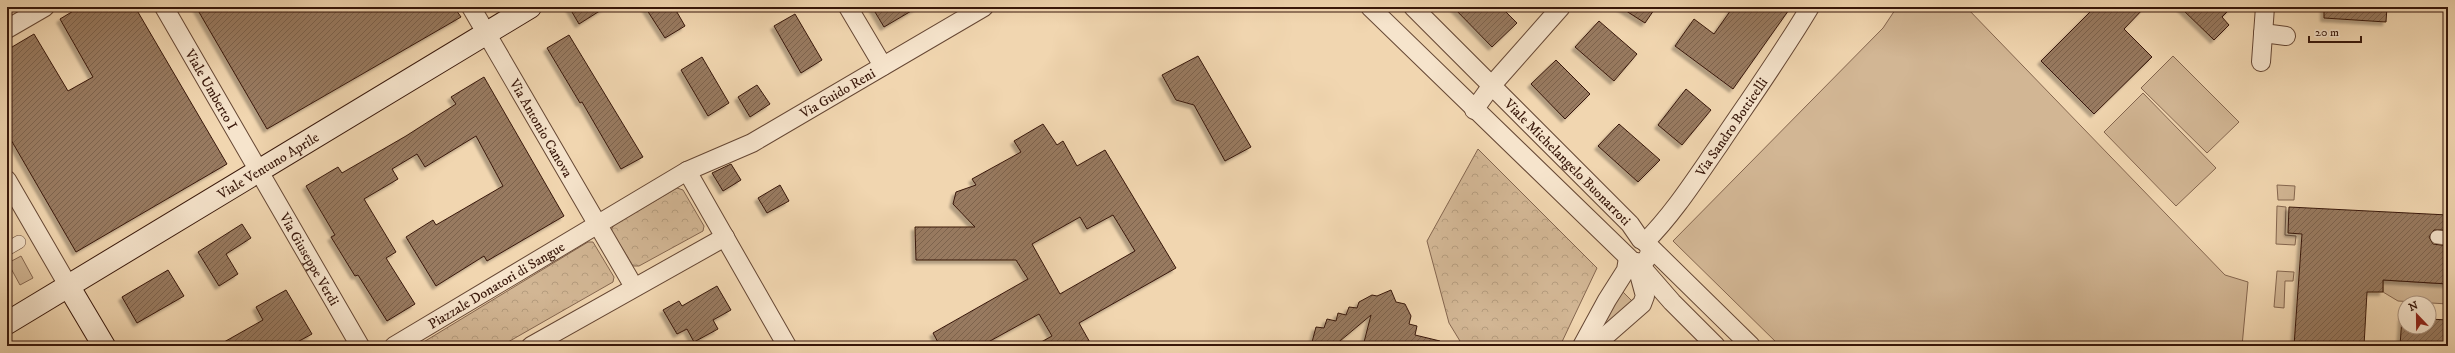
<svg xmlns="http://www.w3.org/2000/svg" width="2455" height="353" font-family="'IM FELL DW Pica',serif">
  <defs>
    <pattern id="forest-crowns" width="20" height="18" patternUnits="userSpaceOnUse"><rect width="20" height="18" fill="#d2b694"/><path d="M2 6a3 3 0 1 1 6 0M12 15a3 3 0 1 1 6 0" fill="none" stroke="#b59c7e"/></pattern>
    <pattern id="building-hatch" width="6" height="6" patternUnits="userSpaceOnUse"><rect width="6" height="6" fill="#987a60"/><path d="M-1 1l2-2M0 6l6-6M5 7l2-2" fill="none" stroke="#7d634d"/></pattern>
    <filter id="shadow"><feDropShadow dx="-3.5" dy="3.5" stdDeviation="1" flood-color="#0004"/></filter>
  </defs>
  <rect width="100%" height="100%" fill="#f1d6b0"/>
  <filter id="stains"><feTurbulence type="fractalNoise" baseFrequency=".005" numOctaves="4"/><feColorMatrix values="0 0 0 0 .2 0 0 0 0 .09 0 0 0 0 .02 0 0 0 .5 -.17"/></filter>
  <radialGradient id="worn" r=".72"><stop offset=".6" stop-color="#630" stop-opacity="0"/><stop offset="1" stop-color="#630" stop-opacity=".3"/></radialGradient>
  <g fill="#d2b694" stroke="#85664f">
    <path d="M1897,7H1966L2225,275L2248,282L2242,346H1780L1673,241L1883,28Z"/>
    <path d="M2173,56L2239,122L2207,153L2141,88Z"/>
    <path d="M2143,93L2216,168L2176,206L2104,132Z"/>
    <path d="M2277,185L2295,186L2294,200H2278Z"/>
    <path d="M2277,206L2286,207L2285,235L2296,236L2295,245L2276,244Z"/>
    <path d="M21,256L33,278L20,285L8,263Z"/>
    <path d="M2277,271L2294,272L2293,281H2285L2284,308L2274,307Z"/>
    <path d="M2383,280L2448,284V304L2398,301L2383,292Z"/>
    <path d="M1622,291L1632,301L1604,328H1601Z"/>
  </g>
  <g fill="url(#forest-crowns)" stroke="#85664f">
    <path d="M1478,149L1597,268L1560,346H1463L1449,323L1427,241Z"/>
    <path d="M677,188L683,190L704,226L703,231L639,266H633L611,230L614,225Z"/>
    <path d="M588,242H593L614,277L613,282L501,346H417Z"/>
  </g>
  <g fill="url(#building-hatch)" stroke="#38170a" fill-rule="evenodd" filter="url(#shadow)">
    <path d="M80,7H135L227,164L76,252L7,133V50L34,34L68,91L93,77L60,19Z"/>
    <path d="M196,7H454L461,17L267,129Z"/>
    <path d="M569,7H606L579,24Z"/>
    <path d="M645,7H674L685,26L665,38Z"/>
    <path d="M872,7H918L884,27Z"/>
    <path d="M1453,7H1501L1517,23L1492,47Z"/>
    <path d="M1620,7H1656L1645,23Z"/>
    <path d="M1733,7H1791L1733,89L1675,46L1694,19L1714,34Z"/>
    <path d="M2095,7H2145L2124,29L2152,57L2094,114L2041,61Z"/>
    <path d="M2180,7H2232L2222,17L2229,25L2214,40Z"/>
    <path d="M2324,7H2387L2386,22L2324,18Z"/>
    <path d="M795,14L822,60L801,73L774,26Z"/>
    <path d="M1599,21L1637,54L1614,81L1575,47Z"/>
    <path d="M569,35L643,157L621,169L582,102L580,103L547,48Z"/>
    <path d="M1198,56L1251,147L1225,161L1194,105L1176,100L1162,75Z"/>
    <path d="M702,57L729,103L708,116L681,70Z"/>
    <path d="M1556,60L1590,94L1565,119L1531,84Z"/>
    <path d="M484,77L564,216L487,261L484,256L436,286L406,237L433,220L436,225L503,186L476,136L425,167L417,154L392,169L398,179L364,199L396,252L386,258L415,304L387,321L358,275L355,276L331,237L335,235L306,186L338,167L342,173L406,136L456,104L451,97Z"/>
    <path d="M757,85L770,104L750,117L738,97Z"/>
    <path d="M1686,89L1711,110L1682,145L1658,125Z"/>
    <path d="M1043,124L1057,145L1063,141L1077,166L1105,150L1176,268L1079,323L1092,346H1034L1052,336L1039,314L981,346H940L933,333L1028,279L1016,260H916L915,227H975L953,204L956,192L976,185L972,179L1021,152L1014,141ZM1113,215L1135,251L1060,294L1032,244L1080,217L1087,229Z"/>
    <path d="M1619,124L1660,160L1638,182L1598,146Z"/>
    <path d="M731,164L741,180L723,191L712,173Z"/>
    <path d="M780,185L789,201L767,213L758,198Z"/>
    <path d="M2289,207L2448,215V230H2434L2429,237L2433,244L2448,246V284L2383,280V292H2367L2364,346H2294L2302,234L2288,233Z"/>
    <path d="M242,224L251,238L226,254L238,274L219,286L198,252Z"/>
    <path d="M168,270L184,296L137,323L122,297Z"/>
    <path d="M717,286L731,310L713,320L718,329L694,342L687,329L677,334L663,310L679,301L682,306Z"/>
    <path d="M286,290L312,334L290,346H217L263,320L256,307Z"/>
    <path d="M1391,290L1396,302L1405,304L1411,316L1409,324L1417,326L1415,335L1440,341V346H1363L1371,315L1334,346H1311L1316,327L1324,328L1327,319L1336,321L1338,313L1346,315L1349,307L1357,308L1359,302L1372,295L1377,296Z"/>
    <path d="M2402,317H2405V327H2429V319L2448,320V346H2400Z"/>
  </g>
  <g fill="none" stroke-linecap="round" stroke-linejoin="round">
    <defs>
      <g id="pedestrian">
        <path d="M2437,237L2448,238"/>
        <path d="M7,249L19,242"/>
      </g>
      <g id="minor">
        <path id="s1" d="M164,7L360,346"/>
        <path id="s2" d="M471,7L634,287"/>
        <path d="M848,7L883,66"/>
        <path d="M1370,7L1632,261L1641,263C1649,259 1652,252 1648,244"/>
        <path id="s3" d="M1413,7L1630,224L1641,240"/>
        <path d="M7,29L45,7"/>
        <path d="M2263,33L2286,36"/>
        <path d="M2261,62L2265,7"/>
        <path d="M1474,110L1492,85L1561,7"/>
        <path d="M687,171L787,346"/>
        <path d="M7,180L69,287"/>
        <path d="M1644,241L1751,346"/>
        <path id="s4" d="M1645,242C1674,213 1696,178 1719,145C1750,99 1782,54 1810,7"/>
        <path d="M1638,263L1672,302L1716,346"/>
        <path id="s5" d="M394,346L687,171L752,143L984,7"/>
        <path d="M531,346L725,237"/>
        <path d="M1582,346L1607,300L1626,270L1628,258"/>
        <path d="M1594,346L1642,304L1645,296L1636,263"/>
      </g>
      <g id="secondary">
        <path d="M69,287L104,346"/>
        <path id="s6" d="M7,323L530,7"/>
      </g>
    </defs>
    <use href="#pedestrian" stroke="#664734" stroke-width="14"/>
    <use href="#minor" stroke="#664734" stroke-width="20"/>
    <use href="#secondary" stroke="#38170a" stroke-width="24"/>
    <use href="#pedestrian" stroke="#f6e4cc" stroke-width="13"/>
    <use href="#minor" stroke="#f6e4cc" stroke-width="18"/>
    <use href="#secondary" stroke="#f6e4cc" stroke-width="22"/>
  </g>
  <g text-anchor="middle" stroke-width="4" stroke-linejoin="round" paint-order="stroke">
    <g font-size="14" fill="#38170a" stroke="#f6e4cc">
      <text dy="5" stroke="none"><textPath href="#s1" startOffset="95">Viale Umberto I</textPath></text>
      <text dy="5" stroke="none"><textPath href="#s5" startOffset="511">Via Guido Reni</textPath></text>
      <text dy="5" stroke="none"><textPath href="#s4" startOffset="144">Via Sandro Botticelli</textPath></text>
      <text dy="5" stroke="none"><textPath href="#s2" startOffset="140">Via Antonio Canova</textPath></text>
      <text dy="5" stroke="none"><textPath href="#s3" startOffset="219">Viale Michelangelo Buonarroti</textPath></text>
      <text dy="5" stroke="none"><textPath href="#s6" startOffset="305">Viale Ventuno Aprile</textPath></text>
      <text dy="5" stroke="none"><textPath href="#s1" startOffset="291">Via Giuseppe Verdi</textPath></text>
      <text dy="5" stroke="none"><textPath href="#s5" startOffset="119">Piazzale Donatori di Sangue</textPath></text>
    </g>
  </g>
  <rect width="2455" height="353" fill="none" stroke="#f1d6b0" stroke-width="24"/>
  <rect x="8" y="8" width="2439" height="337" fill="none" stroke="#38170a" stroke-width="2"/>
  <rect x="12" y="12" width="2431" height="329" fill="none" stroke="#38170a"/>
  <g transform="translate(2417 315) rotate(338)"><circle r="19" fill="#f6e4cc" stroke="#aa927e"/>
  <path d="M0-3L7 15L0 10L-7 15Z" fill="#8f2418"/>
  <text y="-6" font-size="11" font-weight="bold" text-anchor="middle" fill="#38170a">N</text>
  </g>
  <path d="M2309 36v6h52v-6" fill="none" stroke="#38170a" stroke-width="2"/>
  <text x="2315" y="36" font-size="12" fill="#38170a" stroke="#f6e4cc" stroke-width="3" paint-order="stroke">20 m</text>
  <rect width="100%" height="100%" filter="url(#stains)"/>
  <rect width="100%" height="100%" fill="url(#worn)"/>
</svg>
